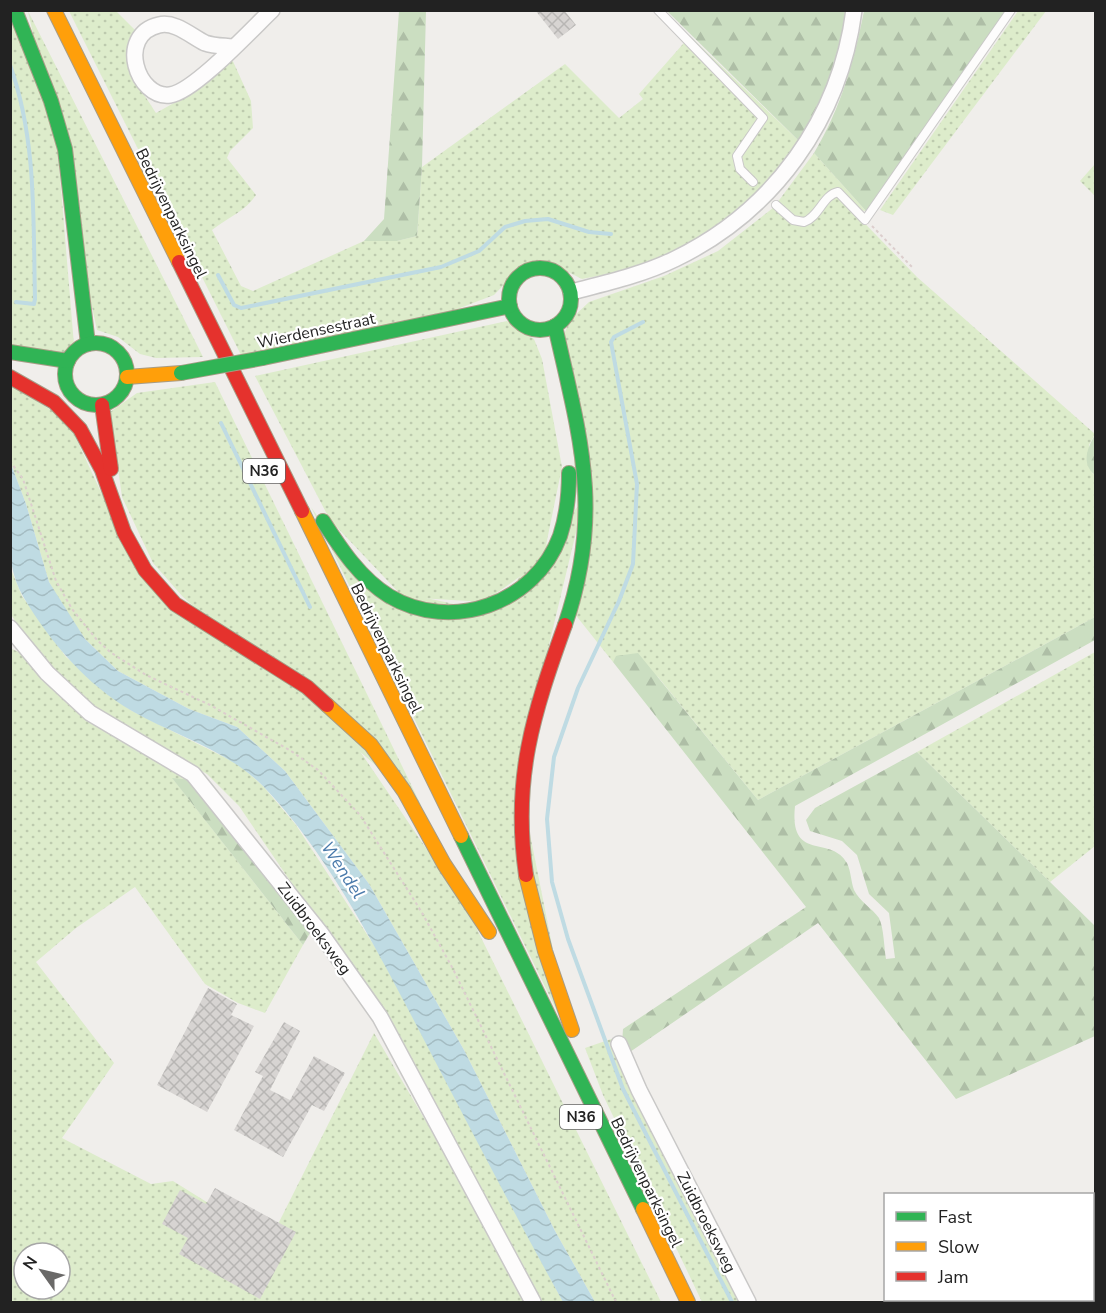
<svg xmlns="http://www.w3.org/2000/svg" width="1106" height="1313" font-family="'Nunito Sans',sans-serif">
  <defs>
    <pattern id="grass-dots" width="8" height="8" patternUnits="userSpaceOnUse" patternTransform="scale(1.5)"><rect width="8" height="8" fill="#ddeccb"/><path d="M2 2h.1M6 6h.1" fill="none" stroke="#bdcaae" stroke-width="1.8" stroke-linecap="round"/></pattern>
    <pattern id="forest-firs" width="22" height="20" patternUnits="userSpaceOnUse" patternTransform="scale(1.5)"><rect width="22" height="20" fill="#cbdec1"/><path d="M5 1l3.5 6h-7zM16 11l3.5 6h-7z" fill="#aebea6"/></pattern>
    <pattern id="water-waves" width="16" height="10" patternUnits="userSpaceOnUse" patternTransform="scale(1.5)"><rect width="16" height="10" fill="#bfdbe3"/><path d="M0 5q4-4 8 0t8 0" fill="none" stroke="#a4bcc2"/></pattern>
    <pattern id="building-cross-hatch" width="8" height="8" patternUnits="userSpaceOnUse" patternTransform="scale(1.5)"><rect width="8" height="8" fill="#d7d4d2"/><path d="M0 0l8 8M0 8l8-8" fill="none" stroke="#b8b6b4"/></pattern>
  </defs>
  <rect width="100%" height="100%" fill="#f0eeeb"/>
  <g fill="url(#grass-dots)" fill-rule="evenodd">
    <path d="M10,11L56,129L74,345L63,353L11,349Z"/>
    <path d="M28,11L181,313L203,357L156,358L140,354L118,337L97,330Z"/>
    <path d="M69,11H116L136,31C116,61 140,87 156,113L188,95L231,57L251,101L253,128L230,151L227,158L256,195C246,211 227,218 212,230L241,286L253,291L364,241H397L417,236L422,167L565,64L619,118L643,99L639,94L690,36L801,143L770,181L733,216L694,244L634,269L582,279L550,263L536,262L520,268L494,295L447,313L241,355Z"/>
    <path d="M1018,11H1046L893,215L880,210Z"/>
    <path d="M814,153L866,211L858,210L837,192L812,218H794L777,203Z"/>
    <path d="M1095,164V196L1080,181Z"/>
    <path d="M833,197H839L917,277L1095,434L1089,445L1092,473L1095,475V617L758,800L658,677L617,656L613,662L574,613L584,582L564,334L571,319L589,302L664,276L718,251L773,208C802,237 812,227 833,197Z"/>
    <path d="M507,321L534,339L542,359L562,467L543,560L484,602L403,597L330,520L255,376Z"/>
    <path d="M215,382L421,805L183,597L153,563L122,497L110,412L137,393Z"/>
    <path d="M11,385L68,421L138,572L338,719L466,907L661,1302H595L555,1231L464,1050L369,884L285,771L237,727L189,709L118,671L85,639L60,602L49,582L26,504L11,464Z"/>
    <path d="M584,499L518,774L571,1040L311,507L366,585L491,612Z"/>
    <path d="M10,567L22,596L66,657L130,710L238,764L263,786L296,825L379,953L563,1302H538L325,932L239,806L207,774L93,710L29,646L11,614Z"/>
    <path d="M12,649L21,653L31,664L194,780L173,779L303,945L265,1013L238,1003L205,984L135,887L76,928L36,962L114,1063L62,1138L151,1184L173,1181L242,1224L272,1236L374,1033L458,1176L525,1302H11ZM24,1253H60V1289H24Z"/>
    <path d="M1095,652V846L1050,882L917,752Z"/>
    <path d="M614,1038L620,1056L742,1302H702L603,1095L585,1048Z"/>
    <path d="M1093,1276L1095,1280V1302H951L956,1300H1092Z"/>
  </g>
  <g fill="url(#forest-firs)">
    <path d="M399,11H426L422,167L417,236L397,241H364L384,219Z"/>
    <path d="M667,11H847L835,71L801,143Z"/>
    <path d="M864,11H1010L872,208L866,211L814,153C841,108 854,61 864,11Z"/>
    <path d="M1095,435L1096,475H1095C1081,464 1087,448 1095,435Z"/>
    <path d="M1095,617V640L795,806C789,863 831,834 847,863C851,871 851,882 854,890C860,902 872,908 879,918C884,928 884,948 886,959L895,958L889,913L869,894L857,855L842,841L810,831L806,820L815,808L917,752L1095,926V1036L956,1099L818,923L627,1054L622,1044L623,1029L806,907L613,662L616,656L638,653L758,800Z"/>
    <path d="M172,778L194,780L310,933L303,945Z"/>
  </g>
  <path fill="url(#water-waves)" d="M11,464L26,504L49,582L85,639L118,671L189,709L237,727L285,771L369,884L464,1050L555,1231L595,1302H563C515,1215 469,1126 423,1038C380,955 328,853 263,786C227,750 176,736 132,711C87,685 50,642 24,598C1,560 10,507 11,464Z"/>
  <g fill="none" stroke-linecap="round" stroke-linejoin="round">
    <g stroke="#bfdbe3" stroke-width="4">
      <path d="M10,65C37,140 33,221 35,299L34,304L16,302"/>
      <path d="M218,275L234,305L241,308L441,267L479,251L505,227L525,221L548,219L589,232L611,234"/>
      <path d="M643,322L614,337L611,342L637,484L633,564L619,601L578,688L554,757L547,819L552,882L568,939L623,1089L732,1302"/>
      <path d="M221,423L310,607"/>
    </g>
  </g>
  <g fill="url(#building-cross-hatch)">
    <path d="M535,10H564L576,25L558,39Z"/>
    <path d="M208,988L237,1004L231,1015L254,1026L207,1112L157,1085Z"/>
    <path d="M284,1022L300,1031L270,1090L290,1100L314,1056L345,1073L324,1111L312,1105L283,1157L234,1130L263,1076L255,1072Z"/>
    <path d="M215,1188L296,1232L260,1299L179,1254L188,1238L162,1224L180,1190L206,1204Z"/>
  </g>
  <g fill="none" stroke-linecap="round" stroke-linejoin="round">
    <defs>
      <g id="lane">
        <path d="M658,10L763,118L737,156L740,169L753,182"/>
        <path d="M776,205L793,220L804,222C819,217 823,195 838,192L865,220L1011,10"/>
      </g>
      <g id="street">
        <path d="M232,47C224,46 214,46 205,43C191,36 175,21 159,25C116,35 137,99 170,95C194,92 252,29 272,10"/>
        <path d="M571,292C606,283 642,275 675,259C774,211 840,119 854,10"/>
        <path d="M10,628L47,673L90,713L193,774L322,935L380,1017L533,1302"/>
        <path d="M619,1044L639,1090L748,1302"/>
      </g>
      <g id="fast">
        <path d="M15,10L51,101L65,149L88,344"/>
        <circle cx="540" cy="299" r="31"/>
        <path d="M555,326C580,437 604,512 565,625"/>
        <circle cx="96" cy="374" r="31"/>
        <path d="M10,352L68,361"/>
        <path d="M263,358L510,306"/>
        <path d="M323,521C341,549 360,578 389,596C451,633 535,604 560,536C567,515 569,495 569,473"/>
        <path d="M461,836L643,1209"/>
      </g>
      <g id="slow">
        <path d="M54,10L179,262"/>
        <path d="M127,377L181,373"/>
        <path d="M302,511L461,836"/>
        <path d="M327,705L371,745L404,791L444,864L489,932"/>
        <path d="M526,875L545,951L572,1030"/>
        <path d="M643,1209L688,1302"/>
      </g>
      <g id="jam">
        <path d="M179,262L302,511"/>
        <path d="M10,377L54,402L80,429L102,470L124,532L145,570L175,604L307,687L327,705"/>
        <path d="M102,405L111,469"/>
        <path d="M526,875C512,779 533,714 565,625"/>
      </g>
    </defs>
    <use href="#lane" stroke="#c9c8c7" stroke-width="10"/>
    <use href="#street" stroke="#c9c8c7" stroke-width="18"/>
    <use href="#fast" stroke="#a79c86" stroke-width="16"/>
    <use href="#slow" stroke="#a79c86" stroke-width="16"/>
    <use href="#jam" stroke="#a79c86" stroke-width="16"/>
    <g stroke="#dccecd" stroke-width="2" stroke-dasharray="3 3" stroke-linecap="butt">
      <path d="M872,226L912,267"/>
      <path d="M10,461L23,479L56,581L72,609L97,640L110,652L146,675L210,705L291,751L318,770L360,815L421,911L453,969L616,1302"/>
    </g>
    <use href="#lane" stroke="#fdfcfc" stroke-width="8"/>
    <use href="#street" stroke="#fdfcfc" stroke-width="15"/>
    <use href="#fast" stroke="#30b455" stroke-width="14"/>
    <use href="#slow" stroke="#ff9f0a" stroke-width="14"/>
    <use href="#jam" stroke="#e5322d" stroke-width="14"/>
    <defs>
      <path id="fast-bridge" d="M181,373L263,358"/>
    </defs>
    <use href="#fast-bridge" stroke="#a79c86" stroke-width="16" stroke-linecap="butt"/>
    <use href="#fast-bridge" stroke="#30b455" stroke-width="14"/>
  </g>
  <g text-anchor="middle" stroke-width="4.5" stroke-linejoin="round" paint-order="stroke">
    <g fill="#fff" stroke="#646464" stroke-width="1.5">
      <rect x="243" y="459" width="42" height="24" rx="4.5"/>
      <rect x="560" y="1105" width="42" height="24" rx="4.5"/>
    </g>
    <g font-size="15" font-weight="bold" fill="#222">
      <text x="264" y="476">N36</text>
      <text x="581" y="1122">N36</text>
    </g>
    <g font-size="16" fill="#222" stroke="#fff">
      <text transform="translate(172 213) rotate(64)" y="6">Bedrijvenparksingel</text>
      <text transform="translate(316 330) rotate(-12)" y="6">Wierdensestraat</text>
      <text transform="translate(387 648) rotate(64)" y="6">Bedrijvenparksingel</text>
      <text transform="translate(315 928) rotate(53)" y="6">Zuidbroeksweg</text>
      <text transform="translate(647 1182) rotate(64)" y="6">Bedrijvenparksingel</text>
      <text transform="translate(707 1222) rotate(63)" y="6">Zuidbroeksweg</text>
    </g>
    <g font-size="18" font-style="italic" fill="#4a7aab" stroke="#fff">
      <text transform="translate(343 870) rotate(57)" y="6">Wendel</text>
    </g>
  </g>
  <rect width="1106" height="1313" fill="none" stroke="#222222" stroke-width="24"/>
  <rect x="884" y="1193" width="210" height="108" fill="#ffffff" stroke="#a7a7a7" stroke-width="1.5"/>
  <rect x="896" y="1212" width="30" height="9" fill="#30b455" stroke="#a7a7a7" stroke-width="1.5"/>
  <text x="938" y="1223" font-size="18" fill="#222222">Fast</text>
  <rect x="896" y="1242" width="30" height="9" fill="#ff9f0a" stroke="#a7a7a7" stroke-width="1.5"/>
  <text x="938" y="1253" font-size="18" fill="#222222">Slow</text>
  <rect x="896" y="1272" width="30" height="9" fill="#e5322d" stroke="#a7a7a7" stroke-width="1.5"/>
  <text x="938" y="1283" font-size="18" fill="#222222">Jam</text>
  <g transform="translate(42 1271) rotate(304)"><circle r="28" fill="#ffffff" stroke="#a7a7a7" stroke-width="1.5"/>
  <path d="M0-4.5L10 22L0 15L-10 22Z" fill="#6a6968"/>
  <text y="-9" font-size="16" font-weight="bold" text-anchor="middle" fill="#222222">N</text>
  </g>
</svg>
